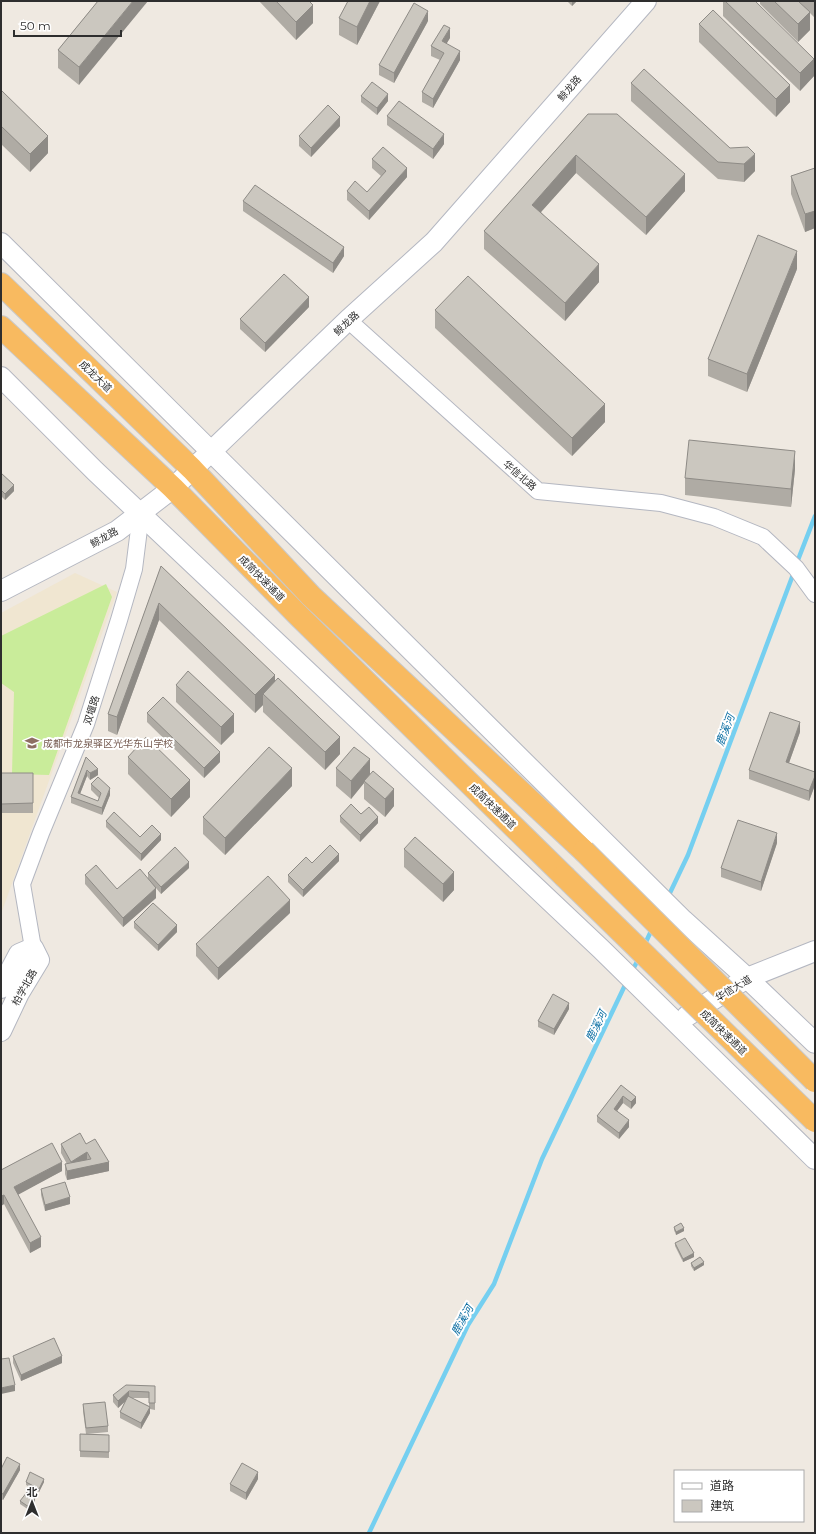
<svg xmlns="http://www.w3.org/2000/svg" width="816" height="1534" font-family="Montserrat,'Noto Sans SC',sans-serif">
  <rect width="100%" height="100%" fill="#efe9e1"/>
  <path fill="#f0e6d1" d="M75,573L117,592L1,914V613Z"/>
  <path fill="#c9ec9a" d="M106,584L112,597L49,775L12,774L14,692L1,683V636Z"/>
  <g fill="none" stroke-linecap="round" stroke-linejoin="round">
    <g stroke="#75cff0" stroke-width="4.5">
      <path d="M796,565L815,516"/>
      <path d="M668,897L688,855L794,572"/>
      <path d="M644,946L652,929"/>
      <path d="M631,973L639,958"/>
      <path d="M369,1533L468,1325L494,1284L542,1159L627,981"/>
    </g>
    <defs>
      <g id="minor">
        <path d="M348,320L538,491L661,503L714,517L763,537L796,568L815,594"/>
        <path d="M33,948L22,884L41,833L86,724L119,620L134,569L141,513"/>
      </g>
      <g id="tertiary">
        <path d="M1,243L683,920L747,978L815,1043"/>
        <path d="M1,377L95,471L601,949L815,1159"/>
        <path d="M1,591L117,531L173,488L348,320L434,242L646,1"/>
        <path d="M1,988L19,954L33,948L39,960L19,993L1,1031"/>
        <path d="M687,1016L747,978L815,951"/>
      </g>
      <g id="trunk">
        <path d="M1,284L192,469L311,596L584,851"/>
        <path d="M1,327L173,488L299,616L564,876"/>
      </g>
    </defs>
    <use href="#minor" stroke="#b4b7c1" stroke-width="18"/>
    <use href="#tertiary" stroke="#b4b7c1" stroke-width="22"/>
    <use href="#trunk" stroke="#c9c9c9" stroke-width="24"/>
    <use href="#minor" stroke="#fff" stroke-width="16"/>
    <use href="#tertiary" stroke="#fff" stroke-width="20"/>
    <use href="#trunk" stroke="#f8ba60" stroke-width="22"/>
    <defs>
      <g id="trunk-bridge">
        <path d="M584,851L815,1081"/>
        <path d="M564,876L815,1121"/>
      </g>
    </defs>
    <use href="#trunk-bridge" stroke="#c9c9c9" stroke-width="24" stroke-linecap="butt"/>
    <use href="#trunk-bridge" stroke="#f8ba60" stroke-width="22"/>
  </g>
  <g fill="#afaba4" fill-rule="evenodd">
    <path d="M98,1L79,85L58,68V50Z"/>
    <path d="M259,1H309L313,23L296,40Z"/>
    <path d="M348,1H380L357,45L339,35V18Z"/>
    <path d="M567,1H577L572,6Z"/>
    <path d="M723,1H755L814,76L800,91L723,16Z"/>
    <path d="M760,1H815V18L810,13V30L798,42L760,4Z"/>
    <path d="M428,21L394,83L379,75V65Z"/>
    <path d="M699,24L790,102L776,117L699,42Z"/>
    <path d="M450,38L446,44L460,60L433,108L422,102V92L440,60L431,56V46Z"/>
    <path d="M631,83L755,171L744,182L718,179L631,101Z"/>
    <path d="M1,90L48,153L30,172L1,144Z"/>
    <path d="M361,96L388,101L377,115L361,102Z"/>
    <path d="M588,114L685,191L646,235L576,173L541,212L599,282L565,321L484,249V231Z"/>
    <path d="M387,116L444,144L433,159L387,125Z"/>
    <path d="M340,126L311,157L299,146V136Z"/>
    <path d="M372,159L407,177L369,220L347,200V191L367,192L381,176L372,168Z"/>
    <path d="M815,168V228L805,232L791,194V176Z"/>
    <path d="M243,201L344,256L333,273L243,211Z"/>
    <path d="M797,269L747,392L708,376V359Z"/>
    <path d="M309,307L265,352L240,329V319Z"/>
    <path d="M435,310L605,422L572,456L435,328Z"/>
    <path d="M795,469L791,507L685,495V478Z"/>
    <path d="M1,473L14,491L5,500L1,496Z"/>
    <path d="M161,566L275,681L340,754L325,770L263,712V705L255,713L159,620L117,735L108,731V714Z"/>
    <path d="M176,685L234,732L221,745L176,702Z"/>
    <path d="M147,713L220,762L204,778L147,722Z"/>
    <path d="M800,732L789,763L815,772V785L809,801L749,779V770Z"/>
    <path d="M86,757L98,775L90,780L87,776L80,794L98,801L99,798L91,790V784L110,795L102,815L71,803V797Z"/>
    <path d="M128,757L190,797L171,817L128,774Z"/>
    <path d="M336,768L370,775L394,806L385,817L364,799V783L351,799L336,786Z"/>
    <rect x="1" y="773" width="32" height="40"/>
    <path d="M292,786L225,855L203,834V817Z"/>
    <path d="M361,814L378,823L360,842L340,822V816Z"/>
    <path d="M106,821L140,837L161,840L141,861L106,827Z"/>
    <path d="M777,843L761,891L721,877V868Z"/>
    <path d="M404,849L454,890L443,902L404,867Z"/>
    <path d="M339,861L303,897L288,882V875L312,863Z"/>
    <path d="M189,868L161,894L156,888V898L123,927L85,884V875L117,889L148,878V873Z"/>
    <path d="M290,913L218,980L196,956V944Z"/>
    <path d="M134,922L177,932L158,951L134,928Z"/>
    <path d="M569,1009L554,1035L538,1027V1021Z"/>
    <path d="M621,1085L636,1103L631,1109L623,1103L617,1111L629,1127L619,1139L597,1122V1116Z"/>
    <path d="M61,1144H86L109,1171L67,1180L65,1174V1164H67L61,1153Z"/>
    <path d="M1,1170L62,1171L18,1194L41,1247L30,1253L4,1204L1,1206Z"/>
    <path d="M41,1189L70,1204L45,1211L41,1195Z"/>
    <path d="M674,1227L684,1231L676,1235L674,1230Z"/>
    <path d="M675,1243L694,1257L683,1262L675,1246Z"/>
    <path d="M691,1263L704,1265L694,1271L691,1266Z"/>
    <path d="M13,1356L62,1363L21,1381L13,1363Z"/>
    <path d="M155,1386V1410L150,1409V1413L141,1429L120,1418V1412L125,1401L118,1408L113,1402V1395ZM132,1398H149V1406Z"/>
    <path d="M83,1404L108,1426V1432L87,1434L109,1435V1458L80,1457V1434H86L83,1411Z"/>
    <path d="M1,1469L20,1470L3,1500L1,1499Z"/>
    <path d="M258,1479L246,1500L230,1491V1484Z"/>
    <path d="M26,1482H44L39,1492L26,1485Z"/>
    <path d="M20,1501H35L29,1510L20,1504Z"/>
  </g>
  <g fill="#8e8b86">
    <path d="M133,1H148L79,85V67Z"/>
    <path d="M370,1H380L357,45V27Z"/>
    <path d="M572,1H577L572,6Z"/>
    <path d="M313,5V23L296,40V22Z"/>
    <path d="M428,11V21L394,83V73Z"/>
    <path d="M810,12V30L798,42V24Z"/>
    <path d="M450,28V38L442,51V41Z"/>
    <path d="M460,51V60L433,108V99Z"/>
    <path d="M814,59V76L800,91V73Z"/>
    <path d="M790,85V102L776,117V99Z"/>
    <path d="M388,94V101L377,115V108Z"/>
    <path d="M340,117V126L311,157V148Z"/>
    <path d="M444,134V144L433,159V149Z"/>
    <path d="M48,136V153L30,172V154Z"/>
    <path d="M755,154V171L744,182V164Z"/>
    <path d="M576,155V173L532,222V205Z"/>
    <path d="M407,168V177L369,220V211Z"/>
    <path d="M685,174V191L646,235V217Z"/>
    <path d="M815,211V228L805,232V214Z"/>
    <path d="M344,247V256L333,273V263Z"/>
    <path d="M797,251V269L747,392V374Z"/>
    <path d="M599,264V282L565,321V303Z"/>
    <path d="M309,297V307L265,352V343Z"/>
    <path d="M605,404V422L572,456V438Z"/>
    <path d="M795,451V469L791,507V489Z"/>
    <path d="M14,485V491L5,500V494Z"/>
    <path d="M159,603V620L117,735V717Z"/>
    <path d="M275,675V692L263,694V705L255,713V695Z"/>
    <path d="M234,714V732L221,745V727Z"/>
    <path d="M800,722V732L786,771V762Z"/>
    <path d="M340,737V754L325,770V752Z"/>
    <path d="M220,752V762L204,778V768Z"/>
    <path d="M370,759V777L364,781V783L351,799V781Z"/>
    <path d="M292,768V786L225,855V838Z"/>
    <path d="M98,769V775L90,780V773Z"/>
    <path d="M87,770V776L78,799V793Z"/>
    <path d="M815,776V785L809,801V791Z"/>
    <path d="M190,780V797L171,817V799Z"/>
    <path d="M110,788V795L102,815V808Z"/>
    <path d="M394,789V806L385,817V799Z"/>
    <path d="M378,817V823L360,842V835Z"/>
    <path d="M777,833V843L761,891V882Z"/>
    <path d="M161,834V840L141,861V854Z"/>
    <path d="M339,854V861L303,897V890Z"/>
    <path d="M189,862V868L161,894V887Z"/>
    <path d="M454,872V890L443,902V884Z"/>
    <path d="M156,888V898L123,927V918Z"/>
    <path d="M290,900V913L218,980V968Z"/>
    <path d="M177,925V932L158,951V945Z"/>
    <path d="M569,1003V1009L554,1035V1029Z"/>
    <path d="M623,1096V1103L614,1115V1109Z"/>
    <path d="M636,1097V1103L631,1109V1102Z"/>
    <path d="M629,1120V1127L619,1139V1133Z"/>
    <path d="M87,1152V1161L109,1162V1171L67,1180V1171L71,1170V1162Z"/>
    <path d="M62,1162V1171L14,1197V1187Z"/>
    <path d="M4,1195V1204L1,1206V1196Z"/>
    <path d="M70,1197V1204L45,1211V1205Z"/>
    <path d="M684,1228V1231L676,1235V1232Z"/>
    <path d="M41,1237V1247L30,1253V1243Z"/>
    <path d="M694,1253V1257L683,1262V1259Z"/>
    <path d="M704,1262V1265L694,1271V1268Z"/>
    <path d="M62,1356V1363L21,1381V1375Z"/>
    <path d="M15,1385V1391L1,1394V1388Z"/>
    <path d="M129,1391V1398L118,1408V1401Z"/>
    <path d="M150,1407V1413L141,1429V1423Z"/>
    <path d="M20,1464V1470L3,1500V1494Z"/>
    <path d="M258,1472V1479L246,1500V1493Z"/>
    <path d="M44,1479V1482L39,1492V1489Z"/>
    <path d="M35,1498V1501L29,1510V1507Z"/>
  </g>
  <g fill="#cbc7bf" stroke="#8e8b86">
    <path d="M98,1H133L79,67L58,50Z"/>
    <path d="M276,1H309L313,5L296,22Z"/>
    <path d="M348,1H370L357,27L339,18Z"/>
    <path d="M725,1H755L814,59L800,73Z"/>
    <path d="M774,1H798L810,12L798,24Z"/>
    <path d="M414,3L428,11L394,73L379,65Z"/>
    <path d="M713,10L790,85L776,99L699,24Z"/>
    <path d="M444,25L450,28L442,41L460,51L433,99L422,92L444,53L431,46Z"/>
    <path d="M644,69L730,148L748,147L755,154L744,164L718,162L631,83Z"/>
    <path d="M372,82L388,94L377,108L361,96Z"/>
    <path d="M1,90L48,136L30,154L1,126Z"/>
    <path d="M399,101L444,134L433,149L387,116Z"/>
    <path d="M328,105L340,117L311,148L299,136Z"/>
    <path d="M588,114H617L685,174L646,217L576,155L532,205L599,264L565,303L484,231Z"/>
    <path d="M383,147L407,168L369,211L347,191L355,181L367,192L386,171L372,159Z"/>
    <path d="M815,168V211L805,214L791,176Z"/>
    <path d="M255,185L344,247L333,263L243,201Z"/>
    <path d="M758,235L797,251L747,374L708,359Z"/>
    <path d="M284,274L309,297L265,343L240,319Z"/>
    <path d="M468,276L605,404L572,438L435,310Z"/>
    <path d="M689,440L795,451L791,489L685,478Z"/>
    <path d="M1,473L14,485L5,494L1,490Z"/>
    <path d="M161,566L275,675L255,695L159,603L117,717L108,714Z"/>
    <path d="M188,671L234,714L221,727L176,685Z"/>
    <path d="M278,678L340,737L325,752L263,694Z"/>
    <path d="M163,697L220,752L204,768L147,713Z"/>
    <path d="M770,712L800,722L786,762L815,772V776L809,791L749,770Z"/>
    <path d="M146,737L190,780L171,799L128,757Z"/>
    <path d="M269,747L292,768L225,838L203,817Z"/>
    <path d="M354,747L370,759L351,781L336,768Z"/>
    <path d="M86,757L98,769L90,773L87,770L78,793L98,801L101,793L91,784L98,777L110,788L102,808L71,797Z"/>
    <path d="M373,771L394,789L385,799L364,781Z"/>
    <path d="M1,773H33V803L1,804Z"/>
    <path d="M351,804L361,814L369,807L378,817L360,835L340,816Z"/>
    <path d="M114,812L140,837L152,825L161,834L141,854L106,821Z"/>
    <path d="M738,820L777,833L761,882L721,868Z"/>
    <path d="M415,837L454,872L443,884L404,849Z"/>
    <path d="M330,845L339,854L303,890L288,875L306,857L312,863Z"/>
    <path d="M175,847L189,862L161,887L148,873Z"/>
    <path d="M96,865L117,889L140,869L156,888L123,918L85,875Z"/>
    <path d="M268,876L290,900L218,968L196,944Z"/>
    <path d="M153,903L177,925L158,945L134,922Z"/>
    <path d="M553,994L569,1003L554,1029L538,1021Z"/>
    <path d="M621,1085L636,1097L631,1102L623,1096L614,1109L629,1120L619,1133L597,1116Z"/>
    <path d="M80,1133L86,1144L95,1139L109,1162L67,1171L65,1164L91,1159L87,1152L71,1162L61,1144Z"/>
    <path d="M52,1143L62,1162L14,1187L41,1237L30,1243L4,1195L1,1196V1170Z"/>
    <path d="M65,1182L70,1197L45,1205L41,1189Z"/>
    <path d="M681,1223L684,1228L676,1232L674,1227Z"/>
    <path d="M685,1238L694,1253L683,1259L675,1243Z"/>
    <path d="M700,1257L704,1262L694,1268L691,1263Z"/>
    <path d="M54,1338L62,1356L21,1375L13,1356Z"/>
    <path d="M9,1358L15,1385L1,1388V1359Z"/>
    <path d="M126,1385L155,1386V1403H149V1392L129,1391L118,1401L113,1395Z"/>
    <path d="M128,1396L150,1407L141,1423L120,1412Z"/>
    <path d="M105,1402L108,1426L86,1428L83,1404Z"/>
    <path d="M80,1434L109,1435V1452L80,1451Z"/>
    <path d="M7,1457L20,1464L3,1494L1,1493V1469Z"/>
    <path d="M242,1463L258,1472L246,1493L230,1484Z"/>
    <path d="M30,1472L44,1479L39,1489L26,1482Z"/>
    <path d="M27,1492L35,1498L29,1507L20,1501Z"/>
  </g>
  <defs>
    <symbol id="school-bare" viewBox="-9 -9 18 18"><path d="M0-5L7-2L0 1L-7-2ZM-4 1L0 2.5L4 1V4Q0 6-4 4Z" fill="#8d6e63" stroke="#fff" stroke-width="2.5" paint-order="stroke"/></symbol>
  </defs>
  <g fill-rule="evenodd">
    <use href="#school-bare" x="22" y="733" width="20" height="20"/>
  </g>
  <g text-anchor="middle" stroke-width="4" stroke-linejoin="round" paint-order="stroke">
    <g font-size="10" fill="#2e2e2e" stroke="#fff">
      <text transform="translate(569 88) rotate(-49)" y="4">鲸龙路</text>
      <text transform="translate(346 323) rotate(-43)" y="4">鲸龙路</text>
      <text transform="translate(96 376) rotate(44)" y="4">成龙大道</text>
      <text transform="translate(520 475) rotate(41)" y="4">华信北路</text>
      <text transform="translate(104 537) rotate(-29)" y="4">鲸龙路</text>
      <text transform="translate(262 578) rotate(45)" y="4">成简快速通道</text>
      <text transform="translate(91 710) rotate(-72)" y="4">双堰路</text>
      <text transform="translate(493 806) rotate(44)" y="4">成简快速通道</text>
      <text transform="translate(24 987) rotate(-61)" y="4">柏学北路</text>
      <text transform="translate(733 988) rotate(-31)" y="4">华信大道</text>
      <text transform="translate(724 1032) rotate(44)" y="4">成简快速通道</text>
    </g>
    <g font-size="10" fill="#785e54" stroke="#fff" text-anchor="start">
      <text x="43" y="747">成都市龙泉驿区光华东山学校</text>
    </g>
    <g font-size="11" font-style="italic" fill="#0d6fa3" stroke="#fff">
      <text transform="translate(725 730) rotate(-69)" y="4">鹿溪河</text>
      <text transform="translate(596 1026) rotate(-64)" y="4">鹿溪河</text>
      <text transform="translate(462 1320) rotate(-61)" y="4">鹿溪河</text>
    </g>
  </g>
  <rect width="816" height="1534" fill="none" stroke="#2e2e2e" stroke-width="4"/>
  <rect x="674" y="1470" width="130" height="52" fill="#ffffff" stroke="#ababab"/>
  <rect x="682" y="1483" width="20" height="6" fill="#ffffff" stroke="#ababab"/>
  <text x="710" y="1490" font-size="12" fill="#2e2e2e">道路</text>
  <rect x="682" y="1500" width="20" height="12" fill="#cbc7bf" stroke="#ababab"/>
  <text x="710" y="1510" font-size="12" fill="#2e2e2e">建筑</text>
  <g transform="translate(32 1502)" stroke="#ffffff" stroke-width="3" paint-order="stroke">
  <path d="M0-3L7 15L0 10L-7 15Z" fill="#2e2e2e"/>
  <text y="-6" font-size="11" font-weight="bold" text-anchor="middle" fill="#2e2e2e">北</text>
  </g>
  <path d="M14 30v6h107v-6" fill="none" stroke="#2e2e2e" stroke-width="2"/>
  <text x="20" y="30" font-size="12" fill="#2e2e2e" stroke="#ffffff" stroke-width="3" paint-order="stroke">50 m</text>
</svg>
